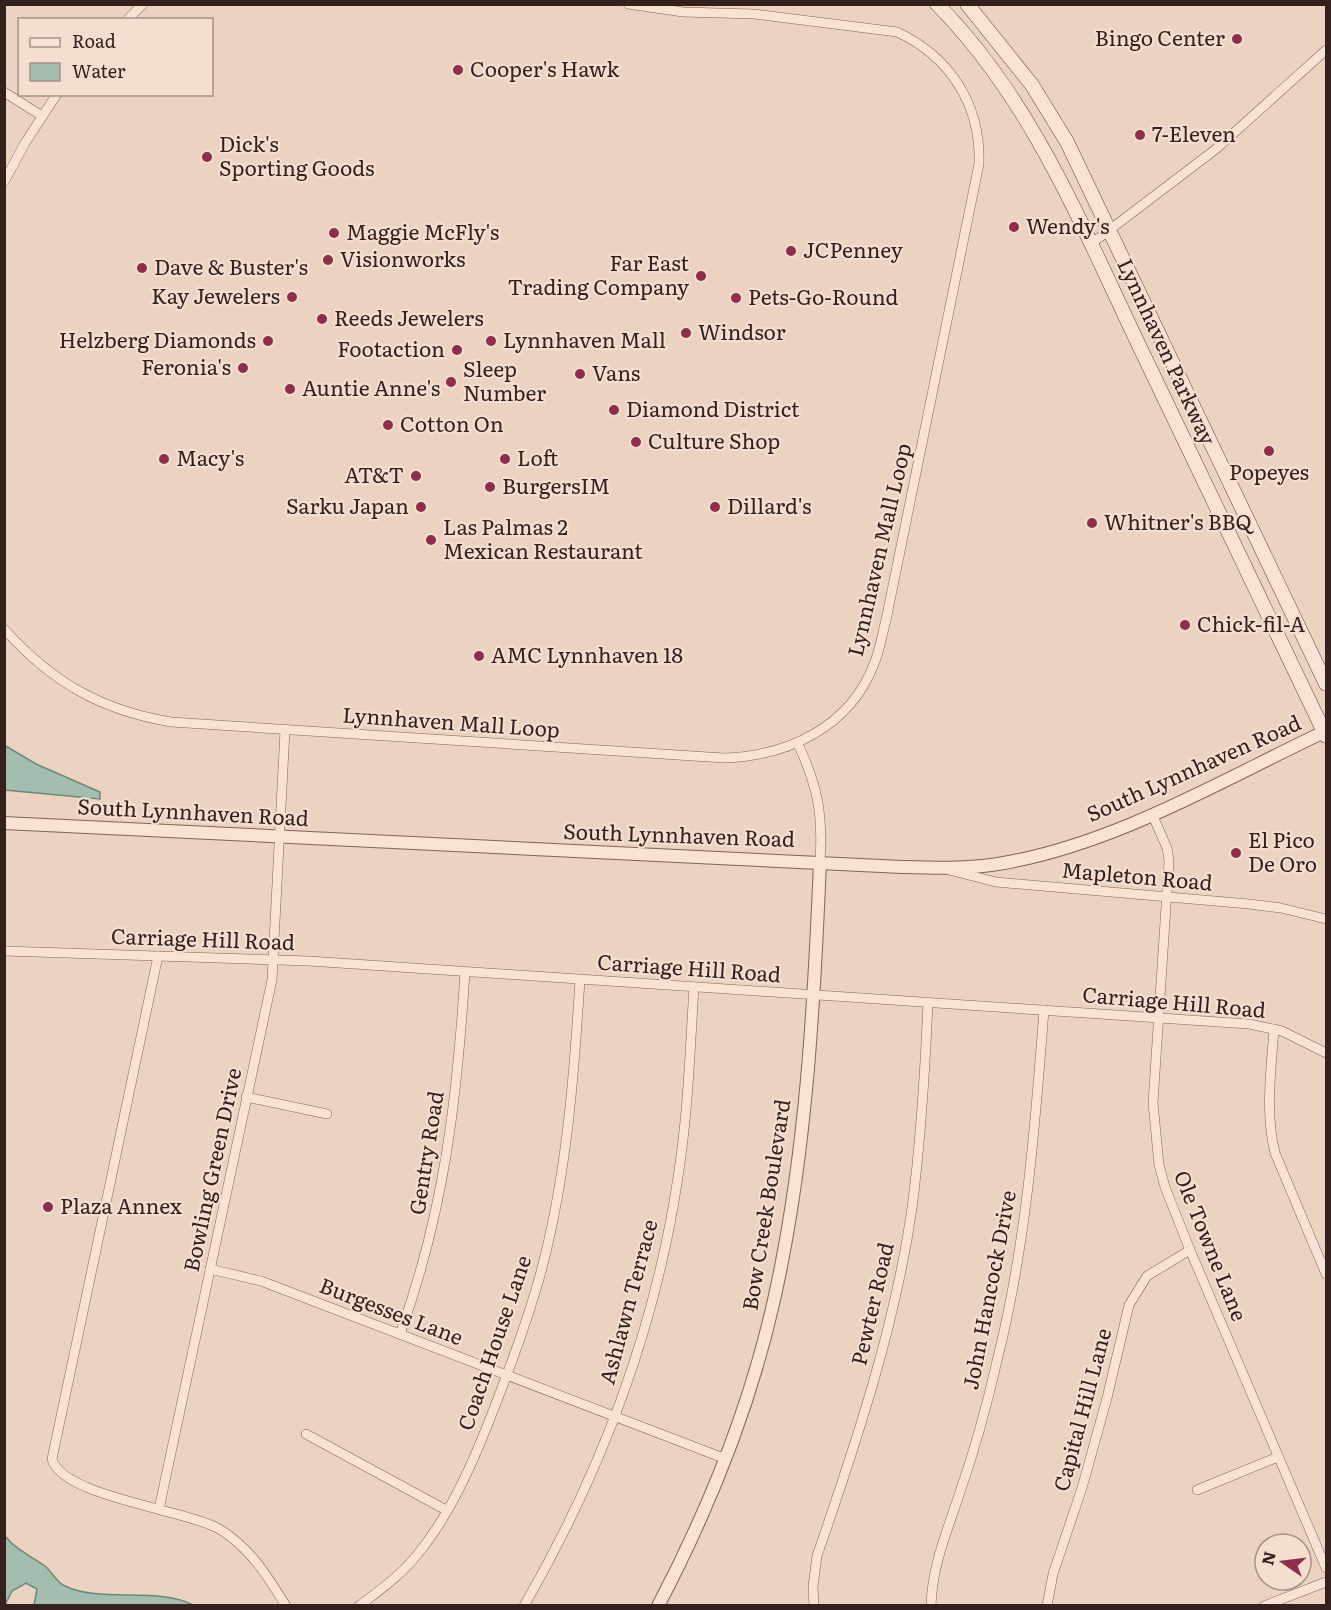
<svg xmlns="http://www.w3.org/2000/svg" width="1331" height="1610" font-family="Literata,serif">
  <rect width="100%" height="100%" fill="#ebd2c1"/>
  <g fill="#a3beae" stroke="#6b8b7a" stroke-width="1.5">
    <path d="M4,745L36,764L100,792V799L5,790Z"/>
    <path d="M5,1536C16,1550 31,1556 45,1566C52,1572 57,1583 65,1586C99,1603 160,1587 193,1605H34L37,1589L26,1583L12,1591L5,1605Z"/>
  </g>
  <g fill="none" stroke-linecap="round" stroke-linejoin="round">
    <defs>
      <g id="minor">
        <path d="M127,20L143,4"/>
        <path d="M4,92L42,116"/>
        <path d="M4,182L25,143L57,94"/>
        <path d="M1091,244L1216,149L1326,50"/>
        <path d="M4,629C52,682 100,710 171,722L724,758C788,756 850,727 874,664C880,650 882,635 886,620L979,164C981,106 951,57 897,32L754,14L683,12L628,4"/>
        <path d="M798,744C818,787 823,814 820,862"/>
        <path d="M1152,814L1167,848L1169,861L1153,1103L1159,1165L1165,1187L1190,1250L1326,1568"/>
        <path d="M949,870L996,882L1249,904L1281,908L1326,919"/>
        <path d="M4,951L309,961L1249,1024L1282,1031L1326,1053"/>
        <path d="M158,956L52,1459C62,1497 186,1509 221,1530C251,1549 268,1577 286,1606"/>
        <path d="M1274,1029C1271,1071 1265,1112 1275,1153L1326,1274"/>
        <path d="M246,1097L327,1114"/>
        <path d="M210,1269L261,1281L726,1459"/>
        <path d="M400,1334C444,1212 457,1101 465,972"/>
        <path d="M306,1434L446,1510"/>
        <path d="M1197,1490L1278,1457"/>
        <path d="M159,1509L272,980L285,730"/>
        <path d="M359,1606C380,1590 401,1575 417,1555C455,1509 479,1448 500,1393C516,1351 532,1308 543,1264C567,1171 574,1075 580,980"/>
        <path d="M524,1606C602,1471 655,1331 678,1177C688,1114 690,1050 694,987"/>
        <path d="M814,1606L813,1587L817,1556C856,1443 895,1327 912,1208C921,1140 925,1071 928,1003"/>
        <path d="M931,1606C932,1565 948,1529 960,1492C975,1449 987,1405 997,1361C1026,1246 1035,1128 1044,1010"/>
        <path d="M1047,1606L1053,1574L1082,1488L1107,1398L1129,1305L1147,1276L1190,1250"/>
        <path d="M1264,1606L1326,1582"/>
      </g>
      <g id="tertiary">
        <path d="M4,823L902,867C935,868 966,869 998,864C1114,845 1220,781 1324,732"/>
        <path d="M658,1606C709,1509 750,1407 774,1300C806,1157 814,1008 820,862"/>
      </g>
      <g id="secondary">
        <path d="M937,4C1030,98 1079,219 1135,337C1199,470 1262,603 1326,736"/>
        <path d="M967,4L1032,85L1067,142L1326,684"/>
      </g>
    </defs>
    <use href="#minor" stroke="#84635a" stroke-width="10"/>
    <use href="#tertiary" stroke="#84635a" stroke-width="14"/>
    <use href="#secondary" stroke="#65453d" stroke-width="15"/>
    <use href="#minor" stroke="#f7e2d4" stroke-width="9"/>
    <use href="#tertiary" stroke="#f7e2d4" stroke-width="12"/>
    <use href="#secondary" stroke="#f7e2d4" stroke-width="14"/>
  </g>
  <g fill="#902d4b" stroke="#f3ded0" stroke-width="2">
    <circle cx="1237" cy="39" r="6"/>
    <circle cx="458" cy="70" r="6"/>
    <circle cx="1140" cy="135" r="6"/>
    <circle cx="207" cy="157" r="6"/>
    <circle cx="1014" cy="227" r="6"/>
    <circle cx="334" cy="233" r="6"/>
    <circle cx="791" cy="251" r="6"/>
    <circle cx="328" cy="260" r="6"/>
    <circle cx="142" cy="268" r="6"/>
    <circle cx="701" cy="276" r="6"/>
    <circle cx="292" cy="297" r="6"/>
    <circle cx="736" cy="298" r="6"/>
    <circle cx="322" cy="319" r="6"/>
    <circle cx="686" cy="333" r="6"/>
    <circle cx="268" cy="341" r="6"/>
    <circle cx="491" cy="341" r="6"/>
    <circle cx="457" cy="350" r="6"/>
    <circle cx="243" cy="368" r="6"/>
    <circle cx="580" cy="374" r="6"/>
    <circle cx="451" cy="382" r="6"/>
    <circle cx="290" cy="389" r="6"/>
    <circle cx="614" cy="410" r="6"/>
    <circle cx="388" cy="425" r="6"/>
    <circle cx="636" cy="442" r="6"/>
    <circle cx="1269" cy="451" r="6"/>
    <circle cx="164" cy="459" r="6"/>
    <circle cx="505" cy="459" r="6"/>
    <circle cx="416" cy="476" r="6"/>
    <circle cx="490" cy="487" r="6"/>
    <circle cx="421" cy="507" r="6"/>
    <circle cx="715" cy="507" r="6"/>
    <circle cx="1092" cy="523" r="6"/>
    <circle cx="431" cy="540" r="6"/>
    <circle cx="1185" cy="625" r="6"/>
    <circle cx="479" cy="656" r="6"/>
    <circle cx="1236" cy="853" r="6"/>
    <circle cx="48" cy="1207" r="6"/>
  </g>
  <g text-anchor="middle" stroke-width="4.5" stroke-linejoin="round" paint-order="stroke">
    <g font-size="21" fill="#34211d" stroke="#f3ded0" text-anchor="start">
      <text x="1225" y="46" text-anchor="end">Bingo Center</text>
      <text x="470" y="77">Cooper's Hawk</text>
      <text x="1152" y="142">7-Eleven</text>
      <text x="219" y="152">Dick's<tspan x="219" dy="24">Sporting Goods</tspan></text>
      <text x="1026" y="234">Wendy's</text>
      <text x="346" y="240">Maggie McFly's</text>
      <text x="803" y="258">JCPenney</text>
      <text x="340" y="267">Visionworks</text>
      <text x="689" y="271" text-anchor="end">Far East<tspan x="689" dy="24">Trading Company</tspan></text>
      <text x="154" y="275">Dave &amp; Buster's</text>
      <text x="280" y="304" text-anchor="end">Kay Jewelers</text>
      <text x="748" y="305">Pets-Go-Round</text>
      <text x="334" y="326">Reeds Jewelers</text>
      <text x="698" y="340">Windsor</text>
      <text x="256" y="348" text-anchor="end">Helzberg Diamonds</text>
      <text x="503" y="348">Lynnhaven Mall</text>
      <text x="445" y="357" text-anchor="end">Footaction</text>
      <text x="231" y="375" text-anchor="end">Feronia's</text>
      <text x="463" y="377">Sleep<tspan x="463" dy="24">Number</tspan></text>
      <text x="592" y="381">Vans</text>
      <text x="302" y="396">Auntie Anne's</text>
      <text x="626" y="417">Diamond District</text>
      <text x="400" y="432">Cotton On</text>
      <text x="648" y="449">Culture Shop</text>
      <text x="176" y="466">Macy's</text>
      <text x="517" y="466">Loft</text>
      <text x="1269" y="480" text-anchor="middle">Popeyes</text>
      <text x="404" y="483" text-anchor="end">AT&amp;T</text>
      <text x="502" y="494">BurgersIM</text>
      <text x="409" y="514" text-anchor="end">Sarku Japan</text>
      <text x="727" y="514">Dillard's</text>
      <text x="1104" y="530">Whitner's BBQ</text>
      <text x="443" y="535">Las Palmas 2<tspan x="443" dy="24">Mexican Restaurant</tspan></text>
      <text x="1197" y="632">Chick-fil-A</text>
      <text x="491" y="663">AMC Lynnhaven 18</text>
      <text x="1248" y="848">El Pico<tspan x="1248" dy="24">De Oro</tspan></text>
      <text x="60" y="1214">Plaza Annex</text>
    </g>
    <g font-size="21" fill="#34211d" stroke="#f3ded0">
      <text transform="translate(1166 352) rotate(65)" y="7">Lynnhaven Parkway</text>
      <text transform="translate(880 550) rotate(-77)" y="7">Lynnhaven Mall Loop</text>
      <text transform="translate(451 723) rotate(4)" y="7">Lynnhaven Mall Loop</text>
      <text transform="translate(1194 769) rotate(-24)" y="7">South Lynnhaven Road</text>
      <text transform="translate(193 813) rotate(3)" y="7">South Lynnhaven Road</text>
      <text transform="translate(679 836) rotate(2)" y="7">South Lynnhaven Road</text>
      <text transform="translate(1137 877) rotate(5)" y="7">Mapleton Road</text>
      <text transform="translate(203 940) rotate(2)" y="7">Carriage Hill Road</text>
      <text transform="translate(689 969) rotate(4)" y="7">Carriage Hill Road</text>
      <text transform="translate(1174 1003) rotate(5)" y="7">Carriage Hill Road</text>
      <text transform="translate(427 1153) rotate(-81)" y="7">Gentry Road</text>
      <text transform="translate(213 1170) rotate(-78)" y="7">Bowling Green Drive</text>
      <text transform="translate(767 1205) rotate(-81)" y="7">Bow Creek Boulevard</text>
      <text transform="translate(1210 1246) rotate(68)" y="7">Ole Towne Lane</text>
      <text transform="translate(990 1290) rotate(-79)" y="7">John Hancock Drive</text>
      <text transform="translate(629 1302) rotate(-75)" y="7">Ashlawn Terrace</text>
      <text transform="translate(873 1304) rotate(-77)" y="7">Pewter Road</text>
      <text transform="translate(391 1312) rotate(21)" y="7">Burgesses Lane</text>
      <text transform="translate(495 1343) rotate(-71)" y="7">Coach House Lane</text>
      <text transform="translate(1083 1410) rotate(-75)" y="7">Capital Hill Lane</text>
    </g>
  </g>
  <rect width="1331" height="1610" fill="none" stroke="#34211d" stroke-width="12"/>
  <rect x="18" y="18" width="195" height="78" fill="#f3ded0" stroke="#a79288" stroke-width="1.5"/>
  <rect x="30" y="38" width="30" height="9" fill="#f7e2d4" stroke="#a79288" stroke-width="1.5"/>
  <text x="72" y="48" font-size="18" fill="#34211d">Road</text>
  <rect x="30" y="63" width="30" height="18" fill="#a3beae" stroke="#a79288" stroke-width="1.5"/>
  <text x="72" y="78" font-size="18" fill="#34211d">Water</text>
  <g transform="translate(1283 1562) rotate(284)"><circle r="28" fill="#f3ded0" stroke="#a79288" stroke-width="1.5"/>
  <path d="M0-4.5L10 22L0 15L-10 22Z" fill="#902d4b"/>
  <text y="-9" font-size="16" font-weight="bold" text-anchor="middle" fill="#34211d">N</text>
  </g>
</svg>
